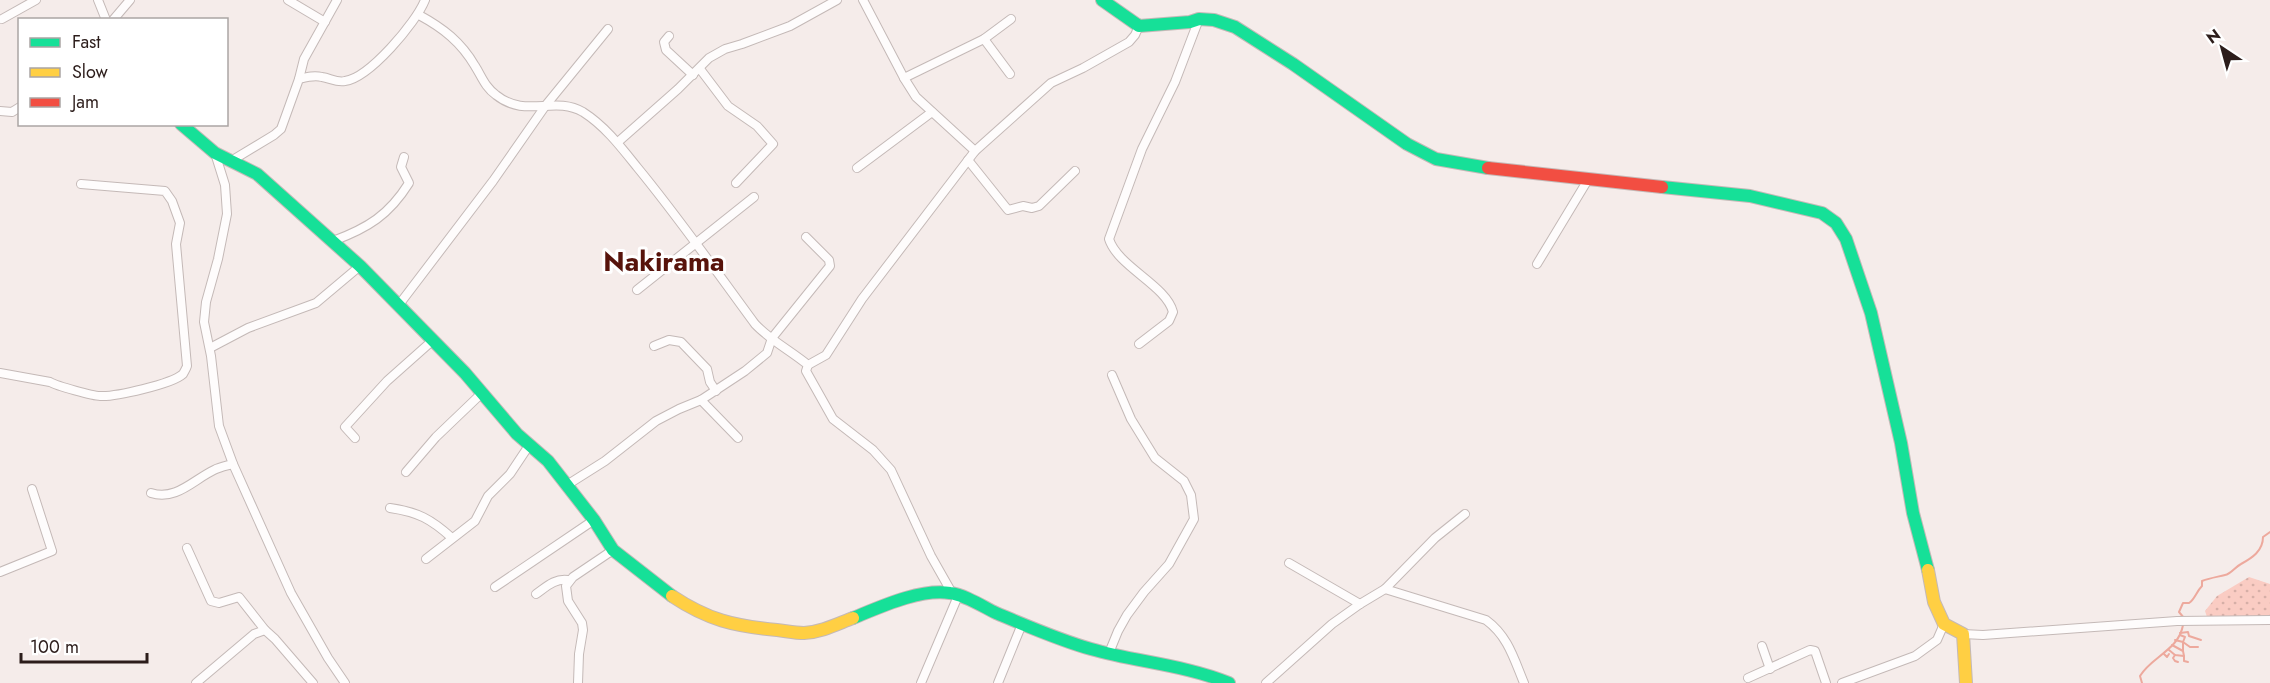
<svg xmlns="http://www.w3.org/2000/svg" width="2270" height="683" font-family="Jost,sans-serif">
  <defs>
    <pattern id="grass-dots" width="8" height="8" patternUnits="userSpaceOnUse" patternTransform="scale(1.5)"><rect width="8" height="8" fill="#faccc3"/><path d="M2 2h.1M6 6h.1" fill="none" stroke="#d6afa7" stroke-width="1.8" stroke-linecap="round"/></pattern>
  </defs>
  <rect width="100%" height="100%" fill="#f5ecea"/>
  <path fill="url(#grass-dots)" d="M2249,577L2270,584V617H2207L2205,611L2217,596Z"/>
  <g fill="none" stroke-linecap="round" stroke-linejoin="round">
    <g stroke="#eda99d" stroke-width="2">
      <path d="M2184,618L2179,612L2183,603H2189C2195,599 2196,592 2202,586V581C2210,578 2217,577 2225,575C2231,574 2235,567 2241,564C2252,558 2263,551 2263,537L2270,532"/>
      <path d="M2180,633L2188,632L2189,636L2201,640"/>
      <path d="M2180,635L2185,637L2183,642L2190,647H2198"/>
      <path d="M2175,640L2183,642V651"/>
      <path d="M2172,645L2183,651L2184,656"/>
      <path d="M2169,650L2175,655L2184,656V661L2188,662"/>
      <path d="M2164,654L2167,657L2169,654"/>
      <path d="M2175,655L2173,658L2175,661L2178,662"/>
      <path d="M2142,683L2140,676C2151,657 2179,650 2183,625"/>
    </g>
    <defs>
      <g id="street">
        <path d="M98,0L106,20"/>
        <path d="M288,0L325,22"/>
        <path d="M863,0L904,78L916,97L975,151"/>
        <path d="M419,15C443,28 461,42 475,66C482,77 485,87 496,95C526,119 554,95 583,112C605,126 621,147 637,167C679,218 716,271 755,324C770,340 791,351 808,365L806,371L833,419L873,450L891,470L931,556L952,593"/>
        <path d="M2,19L36,0"/>
        <path d="M113,20L130,0"/>
        <path d="M669,36L664,42L666,50L693,75"/>
        <path d="M984,39L1010,74"/>
        <path d="M700,69L728,106L757,126L773,144L736,183"/>
        <path d="M904,78L984,39L1011,19"/>
        <path d="M299,79L304,59L337,0"/>
        <path d="M0,111L12,112L20,107"/>
        <path d="M618,142L678,89L709,58L725,49L742,44L790,26L837,0"/>
        <path d="M215,153L225,185L227,214L218,259L206,302L204,322L211,356L219,426L233,464L291,593L328,658L345,683"/>
        <path d="M968,160L1008,210L1023,206L1032,208L1039,206L1075,171"/>
        <path d="M231,161L274,135L281,129L299,79C307,77 314,75 322,77C330,78 337,83 345,81C369,78 416,23 425,0"/>
        <path d="M857,168L932,112"/>
        <path d="M333,241C368,228 389,215 409,183L401,167L404,157"/>
        <path d="M1537,264L1589,178"/>
        <path d="M637,290L754,197"/>
        <path d="M398,306L493,181L546,105L608,29"/>
        <path d="M1139,344L1169,321L1173,312C1166,285 1118,267 1109,239L1142,149L1175,82L1199,19"/>
        <path d="M654,346L669,340L681,342L707,369L710,382L716,391"/>
        <path d="M210,348L248,328L316,303L360,266"/>
        <path d="M808,365L826,355L862,299L975,151L1051,83L1083,68L1129,42L1135,35L1139,26"/>
        <path d="M0,373L50,382C57,386 93,396 100,396C115,397 172,384 183,374C183,374 187,367 187,366L176,244L180,223L172,201L165,191L81,184"/>
        <path d="M701,400L738,438"/>
        <path d="M355,438L345,427L387,381L432,341"/>
        <path d="M406,472L436,437L482,393"/>
        <path d="M567,485L605,461L656,421L679,409L701,400L745,371L767,353L772,338L830,266L829,260L806,237"/>
        <path d="M151,493C176,501 193,480 214,470C220,467 226,466 233,464"/>
        <path d="M390,508C418,512 431,519 452,538"/>
        <path d="M187,548L211,601L219,603L239,597L265,630"/>
        <path d="M426,559L475,521L488,496L510,474L530,444"/>
        <path d="M1289,563L1360,604"/>
        <path d="M0,572L52,551L32,489"/>
        <path d="M495,587L594,520"/>
        <path d="M1385,589L1486,620C1508,636 1514,659 1524,683"/>
        <path d="M536,594C546,587 555,578 568,580"/>
        <path d="M1963,634L1983,635L2177,621L2270,620"/>
        <path d="M1762,646L1770,669"/>
        <path d="M1109,653L1118,631L1127,615L1144,592L1169,564L1194,519L1191,495L1184,481L1155,458L1131,419L1112,375"/>
        <path d="M1748,678L1810,650L1815,651L1826,683"/>
        <path d="M196,683L254,634L265,630L275,639L313,683"/>
        <path d="M578,683L579,654L583,630L582,623L568,601L566,586L573,577L613,550"/>
        <path d="M921,683L958,596"/>
        <path d="M998,683L1022,624"/>
        <path d="M1266,683L1332,624L1360,604L1385,589L1435,538L1465,514"/>
        <path d="M1842,683L1915,656L1937,640L1944,624"/>
      </g>
      <g id="fast">
        <path d="M1102,0L1139,26L1190,22L1199,19L1214,20L1235,27L1293,64L1407,144L1436,159L1488,168"/>
        <path d="M181,124L215,153L257,174L360,266L465,373L517,434L548,461L594,520L613,550L672,596"/>
        <path d="M1662,187L1750,196L1822,213L1836,223L1846,239L1871,313L1901,443L1913,513L1928,570"/>
        <path d="M853,618C880,607 921,588 950,593C965,595 982,606 996,613C1027,626 1059,640 1091,649C1136,662 1185,665 1229,683"/>
      </g>
      <g id="slow">
        <path d="M1928,570L1934,602L1944,624L1963,634L1966,683"/>
        <path d="M672,596C708,620 734,626 777,630C786,631 795,633 804,633C822,632 837,624 853,618"/>
      </g>
      <path id="jam" d="M1488,168L1662,187"/>
    </defs>
    <use href="#street" stroke="#c4b9b7" stroke-width="10"/>
    <use href="#fast" stroke="#c4b9b7" stroke-width="14"/>
    <use href="#slow" stroke="#c4b9b7" stroke-width="14"/>
    <use href="#jam" stroke="#c4b9b7" stroke-width="14"/>
    <use href="#street" stroke="#fefcfc" stroke-width="8"/>
    <use href="#fast" stroke="#16e098" stroke-width="12"/>
    <use href="#slow" stroke="#ffcf43" stroke-width="12"/>
    <use href="#jam" stroke="#f24e42" stroke-width="12"/>
  </g>
  <g text-anchor="middle" stroke-width="6" stroke-linejoin="round" paint-order="stroke">
    <g font-size="27" font-weight="bold" fill="#57130b" stroke="#fff">
      <text x="664" y="271">Nakirama</text>
    </g>
  </g>
  <rect x="18" y="18" width="210" height="108" fill="#ffffff" stroke="#aba5a4" stroke-width="1.5"/>
  <rect x="30" y="38" width="30" height="9" fill="#16e098" stroke="#aba5a4" stroke-width="1.5"/>
  <text x="72" y="48" font-size="18" fill="#2c1d1b">Fast</text>
  <rect x="30" y="68" width="30" height="9" fill="#ffcf43" stroke="#aba5a4" stroke-width="1.5"/>
  <text x="72" y="78" font-size="18" fill="#2c1d1b">Slow</text>
  <rect x="30" y="98" width="30" height="9" fill="#f24e42" stroke="#aba5a4" stroke-width="1.5"/>
  <text x="72" y="108" font-size="18" fill="#2c1d1b">Jam</text>
  <g transform="translate(2222 48) rotate(324)" stroke="#ffffff" stroke-width="4.5" paint-order="stroke">
  <path d="M0-4.5L10 22L0 15L-10 22Z" fill="#2c1d1b"/>
  <text y="-9" font-size="16" font-weight="bold" text-anchor="middle" fill="#2c1d1b">N</text>
  </g>
  <path d="M21 653v9h126v-9" fill="none" stroke="#2c1d1b" stroke-width="3"/>
  <text x="30" y="653" font-size="18" fill="#2c1d1b" stroke="#ffffff" stroke-width="4.5" paint-order="stroke">100 m</text>
</svg>
